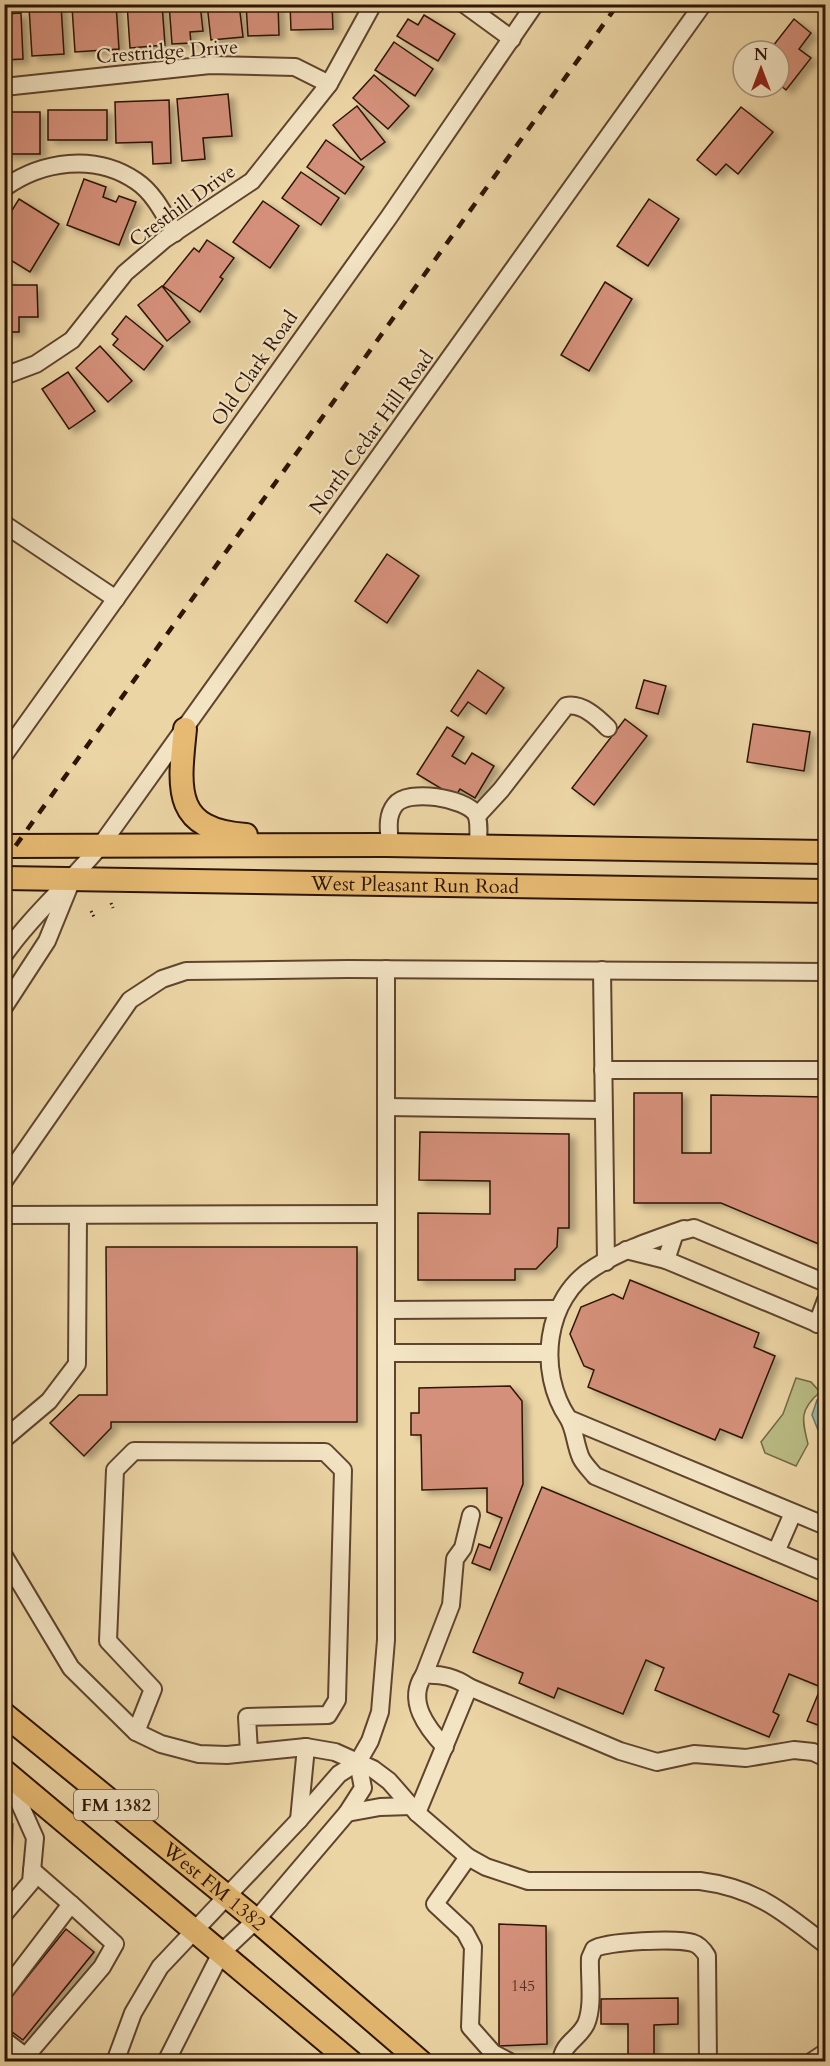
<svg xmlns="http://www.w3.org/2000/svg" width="830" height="2066" font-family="Cardo,serif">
  <defs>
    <filter id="shadow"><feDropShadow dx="6" dy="4" stdDeviation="3" flood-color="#0004"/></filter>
  </defs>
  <rect width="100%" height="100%" fill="#ecd5a5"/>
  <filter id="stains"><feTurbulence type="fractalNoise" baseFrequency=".00333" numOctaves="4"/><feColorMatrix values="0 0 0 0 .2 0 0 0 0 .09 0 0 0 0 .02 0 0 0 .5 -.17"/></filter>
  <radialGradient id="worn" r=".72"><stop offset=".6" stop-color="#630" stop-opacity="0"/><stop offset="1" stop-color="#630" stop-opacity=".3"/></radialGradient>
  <g fill="#babc84" stroke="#746845" stroke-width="1.5">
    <path d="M796,1378L811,1382L820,1392C799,1410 802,1420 808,1444L796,1466L765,1453L761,1442L783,1414Z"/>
    <path d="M5,1820L13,1824L11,1888L5,1894Z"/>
  </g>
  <path fill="#99b8a9" stroke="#6e7668" stroke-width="1.5" d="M825,1394V1435L818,1430L812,1415L817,1400Z"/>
  <g fill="#d4907a" stroke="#2e1406" stroke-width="1.5" filter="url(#shadow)">
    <path d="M116,4L119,49L75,52L72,7Z"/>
    <path d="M127,4H162L165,45L130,48Z"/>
    <path d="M169,4H200L203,31L190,32L191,43L172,44Z"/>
    <path d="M207,4H239L243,37L211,40Z"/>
    <path d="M246,4H278L279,35L248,36Z"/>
    <path d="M290,4H332L333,29L291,30Z"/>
    <path d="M61,5L64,54L32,56L29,7Z"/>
    <path d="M21,13L23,59L4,60V14Z"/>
    <path d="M424,15L455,34L438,61L397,36L408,19L418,25Z"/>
    <path d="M794,19L811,33L799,49L811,58L786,90L779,84V51H769Z"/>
    <path d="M394,42L433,69L415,96L375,70Z"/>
    <path d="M374,75L409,106L388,129L353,98Z"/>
    <path d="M228,94L232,136L203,138L205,159L182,161L177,99Z"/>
    <path d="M169,100L171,163L153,164L152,142L116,143L115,102Z"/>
    <path d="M357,106L385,142L361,160L333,125Z"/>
    <path d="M741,107L773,132L738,174L726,164L716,175L697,160Z"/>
    <rect x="48" y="110" width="59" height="30"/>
    <rect x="4" y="112" width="36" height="42"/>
    <path d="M326,140L364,167L345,194L307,167Z"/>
    <path d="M301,172L339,198L321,225L282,198Z"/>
    <path d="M84,179L106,187L103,197L116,202L119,196L136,202L119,245L67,225Z"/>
    <path d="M19,199L59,224L30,272L4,256V223Z"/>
    <path d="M649,199L679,219L648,266L617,246Z"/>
    <path d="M263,201L299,226L270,268L233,242Z"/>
    <path d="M207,240L234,258L220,277L223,279L200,312L163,286L194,248L199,252Z"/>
    <path d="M4,278H7V285H37L38,317H19V332H4Z"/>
    <path d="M605,282L632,299L589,371L561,355Z"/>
    <path d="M162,286L190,322L167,341L138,305Z"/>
    <path d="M126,316L163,346L144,370L113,345L118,339L112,334Z"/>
    <path d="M100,346L132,381L108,402L76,368Z"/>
    <path d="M68,372L95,411L69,429L42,389Z"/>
    <path d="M387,554L419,576L387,623L355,601Z"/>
    <path d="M478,670L504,688L486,714L468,702L458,716L451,711Z"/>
    <path d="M644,680L666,686L658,714L636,708Z"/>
    <path d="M625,719L647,736L594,805L572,788Z"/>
    <path d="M753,724L810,732L804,771L747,762Z"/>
    <path d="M447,727L464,737L452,756L465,764L472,753L494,766L475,798L460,789L455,797L417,774Z"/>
    <path d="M634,1093H682V1153H711V1095L826,1097V1247L721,1203H634Z"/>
    <path d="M420,1132L569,1134V1228H558L557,1247L536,1269H515V1280H418V1213L490,1214V1181L419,1180Z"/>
    <path d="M106,1247H357V1422H111V1428L84,1456L50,1423L79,1395H107Z"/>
    <path d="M630,1280L759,1333L754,1347L775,1356L742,1438L720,1429L715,1440L588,1387L594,1370L584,1366L570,1334L581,1307L613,1294L623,1299Z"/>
    <path d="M510,1386L522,1401L523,1484L490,1570L472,1563L479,1544L490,1548L502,1518L487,1512V1488L422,1490L421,1435H411V1413H419V1388Z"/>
    <path d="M542,1487L826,1605V1728L807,1721L821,1687L789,1674L773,1712L779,1715L769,1737L655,1690L664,1668L646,1660L623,1714L558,1688L554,1698L519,1683L523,1673L473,1652Z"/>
    <path d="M499,1924L546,1926L547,2044L499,2046Z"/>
    <path d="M66,1929L94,1952L23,2040L4,2026V2006Z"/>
    <path d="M678,1998V2024L654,2025V2062H619L628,2061V2024H601V1999Z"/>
  </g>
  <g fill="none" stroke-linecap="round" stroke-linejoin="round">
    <defs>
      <g id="minor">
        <path d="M464,4L512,39"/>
        <path d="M4,87L210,65L295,67L329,84"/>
        <path d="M4,188C42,161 95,153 136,181C154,193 164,214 175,233"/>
        <path d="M4,376L36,364L72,340L125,273L165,239L252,181L329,84L373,4"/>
        <path d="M4,524L116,599"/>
        <path d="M4,755L389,217L535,4"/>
        <path d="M477,816L501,790L566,706C582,703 597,717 608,728"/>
        <path d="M390,845C389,832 386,816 395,805C408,788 465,798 476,814C480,822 478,837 478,846"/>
        <path d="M4,955C32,915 70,883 101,845L703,4"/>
        <path d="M602,970L606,1262"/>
        <path d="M4,1007L47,941L69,887"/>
        <path d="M603,1070H826"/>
        <path d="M386,1107L603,1110"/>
        <path d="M4,1181L130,1000L162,979L186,971L348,969L826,972"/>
        <path d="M4,1215L386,1214"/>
        <path d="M684,1229C653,1240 622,1250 595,1267C544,1298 537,1372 568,1418C575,1429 575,1445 581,1458C584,1464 590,1470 595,1476L826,1573"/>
        <path d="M626,1250L666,1260L826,1327"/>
        <path d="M666,1260L675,1233L694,1228L826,1283"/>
        <path d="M386,1310L558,1309"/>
        <path d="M817,1324L826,1300"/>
        <path d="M386,1353H548"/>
        <path d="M569,1419L826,1526"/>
        <path d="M4,1439L49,1401L77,1364L78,1216"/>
        <path d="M776,1552L793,1513"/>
        <path d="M4,1556L71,1668L136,1732L161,1744L199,1754L227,1755L306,1747L335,1752L373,1769L389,1781L417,1813L468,1857L486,1867L528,1881H700C756,1888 784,1912 826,1945"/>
        <path d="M424,1675L451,1605L455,1559L463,1548L471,1515"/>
        <path d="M136,1732L153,1689L108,1641L115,1470L134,1451L325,1452L343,1470L337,1700L328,1715L247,1717L249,1752"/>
        <path d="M445,1747C427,1728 406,1701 424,1675C442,1674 455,1677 469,1687"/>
        <path d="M347,1813L380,1807L411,1806"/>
        <path d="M417,1813L469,1687L620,1751L657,1762L694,1754L746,1758L794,1750L813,1752L826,1758"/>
        <path d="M299,1820L306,1747"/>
        <path d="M468,1857L435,1904L465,1932L473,1947L470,2027L493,2053L510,2062"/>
        <path d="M4,1914L31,1882L35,1838L7,1775"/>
        <path d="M4,1992L71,1904L32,1870"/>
        <path d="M4,2040L25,2056"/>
        <path d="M21,2062L102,1967L115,1944L71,1904"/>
        <path d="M115,2062L133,2013L160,1967L299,1820L339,1774L358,1762L370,1741L380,1712L386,1640V969"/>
        <path d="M166,2062L221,1953L256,1920L347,1813L363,1788L358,1762"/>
        <path d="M561,2062C563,2042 578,2040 586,2024C594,2006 589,1977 590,1958L594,1949C605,1941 679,1938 693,1943C700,1945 704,1951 707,1956L708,2062"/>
        <path d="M811,2062L826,2052"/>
      </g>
      <g id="major">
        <path d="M185,729C179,788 172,830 246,835"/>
        <path d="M4,846L386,845L826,852"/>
        <path id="s1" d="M4,878L826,891"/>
        <path id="s2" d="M4,1714L256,1920L421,2062"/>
        <path d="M4,1771L351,2062"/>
      </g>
    </defs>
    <use href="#minor" stroke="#5e442e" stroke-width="20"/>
    <use href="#major" stroke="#2e1406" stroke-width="26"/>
    <g stroke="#2e1406" stroke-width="3" stroke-dasharray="1.5 3" stroke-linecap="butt">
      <path d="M111,903L113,908"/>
      <path d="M5,908L10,906"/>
      <path d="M91,911L95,919"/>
    </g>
    <use href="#minor" stroke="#f3e4c4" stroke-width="16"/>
    <use href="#major" stroke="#e6ba72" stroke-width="22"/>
    <path stroke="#2e1406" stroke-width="4.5" stroke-dasharray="10 10" stroke-linecap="butt" d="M4,862L618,4"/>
  </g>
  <g text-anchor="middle" stroke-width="4.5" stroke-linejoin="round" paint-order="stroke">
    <g font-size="16" fill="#583323">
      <text x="523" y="1991">145</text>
    </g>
    <rect fill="#f3e4c4" stroke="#69523f" stroke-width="1.5" x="74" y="1790" width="84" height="30" rx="4.5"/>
    <g font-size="18" font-weight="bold" fill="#2e1406">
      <text x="116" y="1811">FM 1382</text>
    </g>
    <g font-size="20" fill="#2e1406" stroke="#f3e4c4">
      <text transform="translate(167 51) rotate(-4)" y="7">Crestridge Drive</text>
      <text transform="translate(182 205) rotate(-36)" y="7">Cresthill Drive</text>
      <text transform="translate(254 368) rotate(-55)" y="7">Old Clark Road</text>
      <text transform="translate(371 432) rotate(-54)" y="7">North Cedar Hill Road</text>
      <text dy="7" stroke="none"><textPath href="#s1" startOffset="411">West Pleasant Run Road</textPath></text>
      <text dy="7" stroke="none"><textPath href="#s2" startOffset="272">West FM 1382</textPath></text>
    </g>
  </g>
  <rect width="830" height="2066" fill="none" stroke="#ecd5a5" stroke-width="24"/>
  <rect x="6" y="6" width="818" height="2054" fill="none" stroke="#2e1406" stroke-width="3"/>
  <rect x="12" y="12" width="806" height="2042" fill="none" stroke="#2e1406" stroke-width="1.5"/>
  <g transform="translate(761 69)"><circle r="28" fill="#f3e4c4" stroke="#a49178" stroke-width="1.5"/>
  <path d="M0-4.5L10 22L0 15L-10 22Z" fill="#8f2418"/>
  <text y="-9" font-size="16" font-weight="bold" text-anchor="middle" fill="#2e1406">N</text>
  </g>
  <rect width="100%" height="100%" filter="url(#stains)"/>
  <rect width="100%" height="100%" fill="url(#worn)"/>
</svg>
